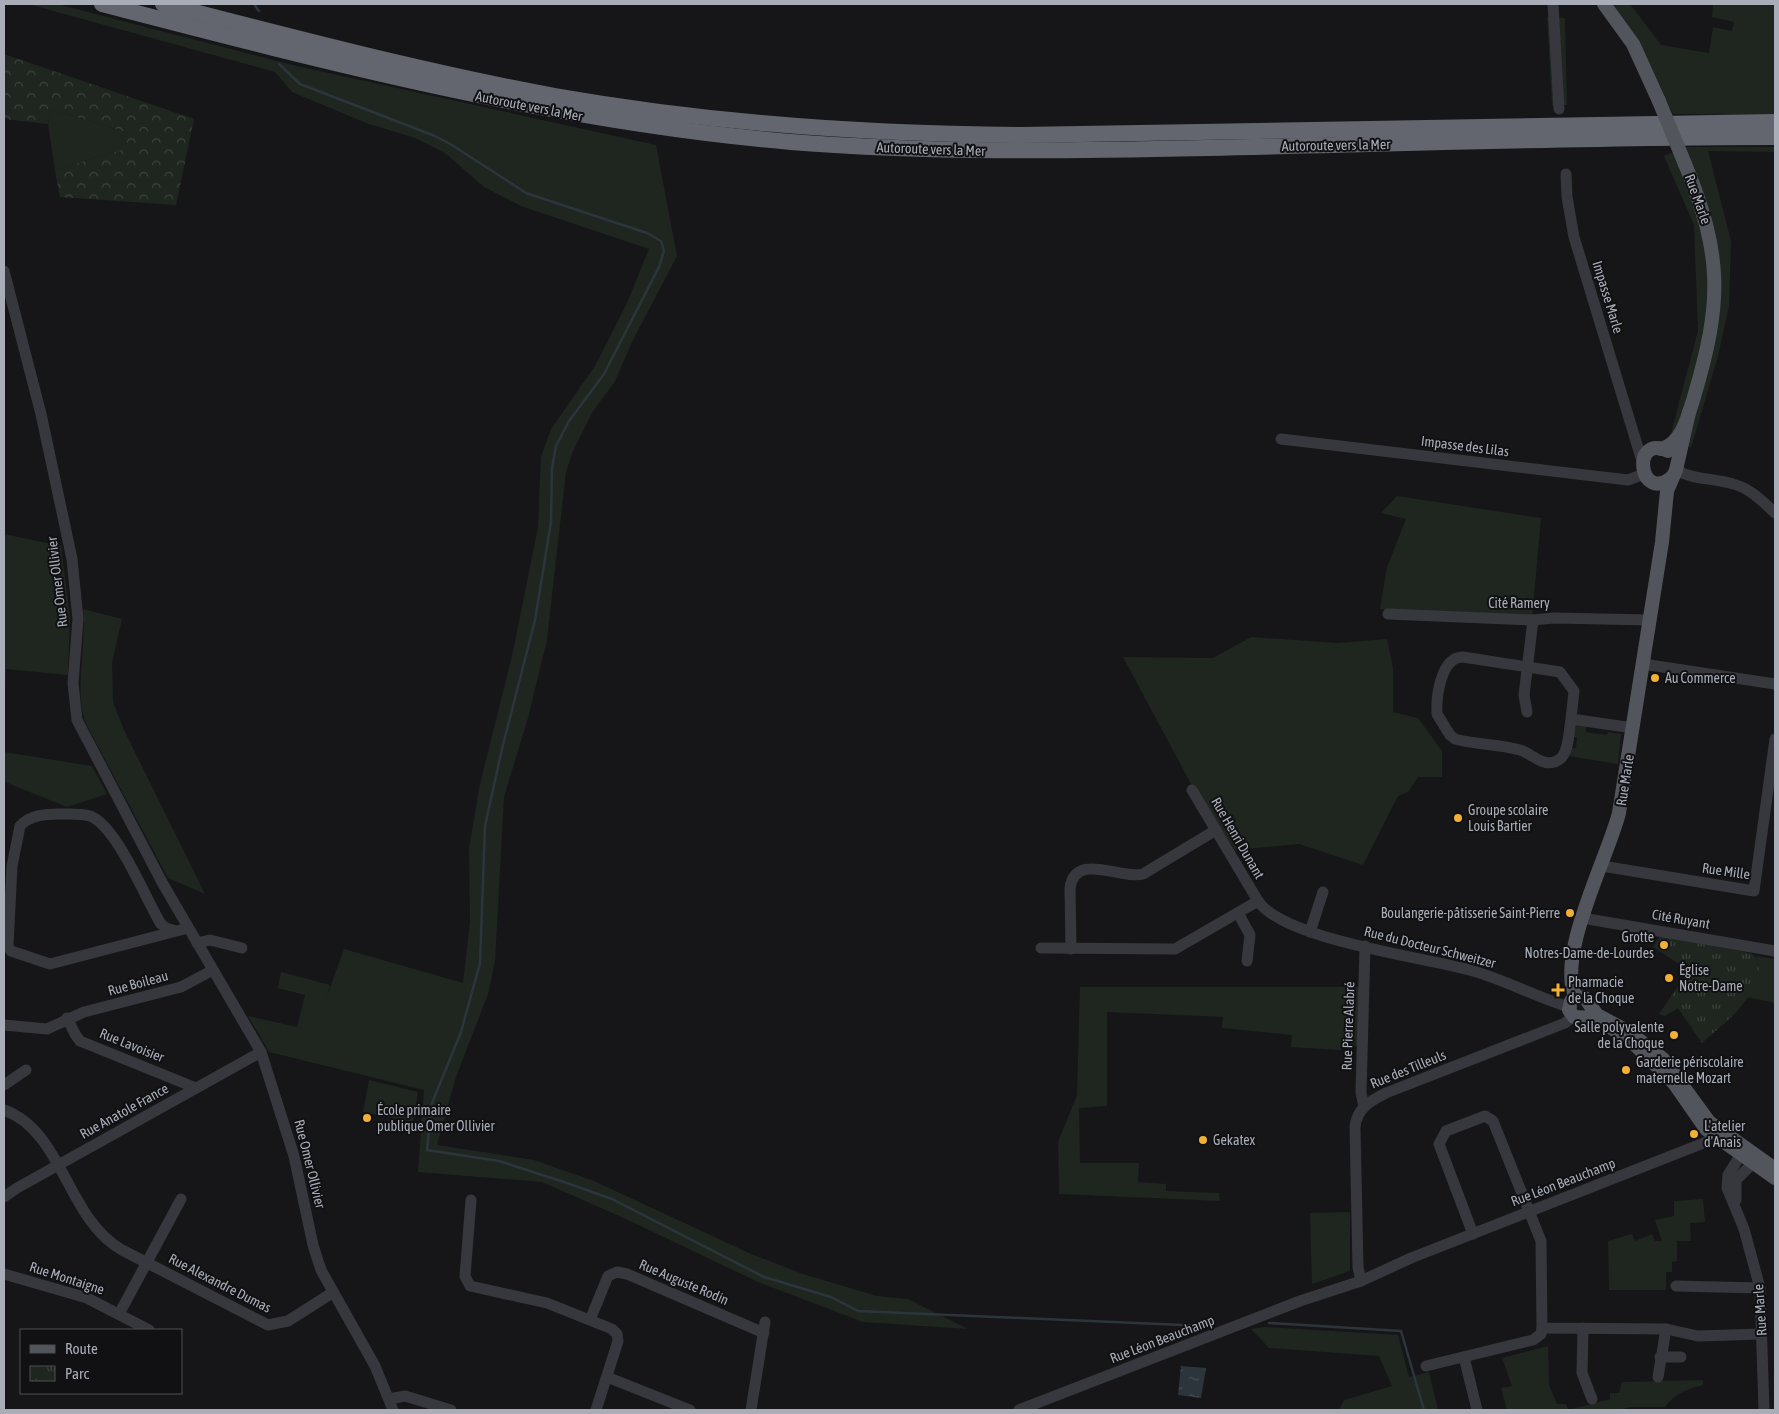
<svg xmlns="http://www.w3.org/2000/svg" width="1779" height="1414" font-family="'Asap Condensed',sans-serif">
  <defs>
    <pattern id="forest-crowns" width="20" height="18" patternUnits="userSpaceOnUse" patternTransform="scale(1.25)"><rect width="20" height="18" fill="#1e261f"/><path d="M2 6a3 3 0 1 1 6 0M12 15a3 3 0 1 1 6 0" fill="none" stroke="#3c433d"/></pattern>
    <pattern id="park-tufts" width="24" height="20" patternUnits="userSpaceOnUse" patternTransform="scale(1.25)"><rect width="24" height="20" fill="#1e261f"/><path d="M3 7l-1-3M5 7V3M7 7l1-3M15 17l-1-3M17 17v-4M19 17l1-3" fill="none" stroke="#3c433d"/></pattern>
    <pattern id="water-ripples" width="26" height="14" patternUnits="userSpaceOnUse" patternTransform="scale(1.25)"><rect width="26" height="14" fill="#2c353c"/><path d="M2 4q2-2 4 0t4 0M15 11q2-2 4 0t4 0" fill="none" stroke="#485056"/></pattern>
  </defs>
  <rect width="100%" height="100%" fill="#161618"/>
  <g fill="#1e261f">
    <path d="M28,4H57L297,66L656,145L677,256L633,340L614,383L593,411L573,451L566,472L547,640L528,718L504,797L495,961L488,994L456,1077L437,1145L534,1160L594,1181L749,1253L803,1274L877,1296L908,1299L968,1329L863,1322L758,1282L626,1219L542,1182L418,1172L424,1090L269,1052L248,1016L297,1027L305,995L278,988L281,972L330,985L327,996L344,949L463,983L470,922L469,848L480,784L512,656L538,527L541,457L551,429L595,366L626,305L649,249L521,206L484,187L445,153L415,138L366,123L292,92L275,72Z"/>
    <path d="M1613,4H1630L1661,45L1709,53L1713,27L1732,31L1734,22L1712,17L1713,4H1775V115L1673,114L1653,71Z"/>
    <path d="M1547,17L1565,18L1567,105H1552Z"/>
    <path d="M50,109L126,132L121,150L55,170L48,124Z"/>
    <path d="M1685,147H1775V152L1708,151L1731,241L1729,306L1718,356L1691,448L1670,437L1698,331L1694,225L1664,156Z"/>
    <path d="M1397,496L1541,518L1532,618L1402,612L1380,609L1387,567L1406,519L1381,513Z"/>
    <path d="M4,534L61,546L70,618L68,675L6,669L4,707Z"/>
    <path d="M83,609L122,619L112,663L113,702L124,730L205,894L168,878L85,722C74,685 87,647 83,609Z"/>
    <path d="M1251,637L1337,643L1387,639L1393,668V712L1418,718L1442,751V777H1418L1408,792L1398,796L1363,865L1299,844L1235,850L1190,782L1123,657L1213,658Z"/>
    <path d="M1577,725H1586V732L1607,735L1608,732L1621,734L1618,764L1568,756L1569,748H1576L1577,737H1570Z"/>
    <path d="M4,752L92,766L107,794L67,807L10,784L4,781Z"/>
    <path d="M1756,956L1775,959V1003L1747,997C1755,986 1763,969 1756,956Z"/>
    <path d="M1080,987H1360V1046L1341,1047V1050L1291,1047L1292,1035L1222,1028L1223,1017L1107,1012V1106L1079,1108L1080,1163H1139L1138,1182L1166,1184V1191L1219,1193L1220,1201L1059,1194L1058,1142L1077,1095Z"/>
    <path d="M369,1080L418,1092L413,1122L363,1112Z"/>
    <path d="M1703,1199L1705,1222L1690,1223L1691,1241H1677V1261L1672,1262V1272H1666V1290H1609L1608,1241L1632,1234L1635,1241L1652,1234L1655,1241H1662L1655,1220L1674,1216V1201Z"/>
    <path d="M1350,1212V1271L1312,1284L1310,1213Z"/>
    <path d="M1264,1327L1398,1335L1409,1377L1429,1372L1438,1410H1339L1344,1400L1392,1386L1379,1356L1269,1348L1251,1329Z"/>
    <path d="M1548,1346L1549,1385L1557,1404H1566L1568,1410L1610,1399V1393H1619L1622,1382L1703,1380V1385C1687,1389 1674,1394 1665,1407H1630L1620,1410H1507L1501,1388L1512,1386L1502,1358Z"/>
  </g>
  <path fill="url(#forest-crowns)" d="M4,54L194,119L176,205L60,197L55,170L121,150L126,132L50,109L48,124L4,119Z"/>
  <path fill="url(#park-tufts)" d="M1660,936L1750,953C1757,957 1759,960 1759,968C1756,1001 1724,1023 1702,1043L1678,1008L1665,1016L1659,1014L1692,966L1687,963L1684,967L1653,947Z"/>
  <path fill="url(#water-ripples)" d="M1181,1366L1206,1368L1201,1398L1178,1395Z"/>
  <g fill="none" stroke-linecap="round" stroke-linejoin="round">
    <g stroke="#2c353c" stroke-width="2.5">
      <path d="M254,4L259,11"/>
      <path d="M279,64L300,84L435,136L452,145L526,193L647,233L661,241L664,251L659,267L604,374L569,421L556,446L552,468L551,522L535,620L502,749L485,826L480,963L461,1032L432,1103L427,1150L499,1161L567,1183L612,1199L764,1277L831,1297L858,1311L1205,1326"/>
      <path d="M1269,1323L1401,1331L1424,1410"/>
    </g>
    <g stroke="#37383d" stroke-width="11">
      <path d="M1553,4L1559,109"/>
      <path d="M1566,174L1567,197L1574,237L1642,461"/>
      <path d="M4,271L41,414L72,559L78,619L73,683L77,720L163,884L261,1052L294,1156L313,1245L321,1270L375,1366L393,1410"/>
      <path d="M1281,439L1628,480L1644,474"/>
      <path d="M1676,470C1694,480 1714,478 1733,484C1750,488 1763,502 1775,513"/>
      <path d="M1388,614L1533,620L1554,618L1650,620"/>
      <path d="M1643,664L1775,684"/>
      <path d="M1527,712L1524,695L1533,620"/>
      <path d="M1571,719C1569,730 1569,752 1560,759C1545,770 1533,754 1520,750C1499,744 1476,745 1455,739L1450,735L1437,714C1436,696 1441,657 1463,657L1560,672L1574,691L1571,719L1633,728"/>
      <path d="M1192,790L1258,901C1284,940 1425,957 1473,971C1505,980 1536,997 1569,1007"/>
      <path d="M1602,866L1754,891L1775,739"/>
      <path d="M1238,913L1250,935L1247,961"/>
      <path d="M1582,918L1775,951"/>
      <path d="M176,931L166,928L161,924C145,898 117,826 90,816C80,813 69,814 59,814C45,814 30,815 20,826L12,866L8,946L11,951L50,964L188,928"/>
      <path d="M1310,932L1323,892"/>
      <path d="M197,943L210,940L242,948"/>
      <path d="M1041,948L1175,949L1258,901"/>
      <path d="M1071,949L1070,888C1075,851 1121,880 1143,874L1216,830"/>
      <path d="M67,1018L75,1034L80,1041L196,1088"/>
      <path d="M4,1025L47,1029L84,1012L181,987L213,970"/>
      <path d="M4,1085L26,1070"/>
      <path d="M1364,1106L1361,1093L1365,946"/>
      <path d="M4,1110C64,1132 66,1218 122,1250L268,1325L288,1321L332,1293"/>
      <path d="M1745,1148L1728,1175L1727,1188L1744,1229L1760,1288L1764,1410"/>
      <path d="M4,1197L17,1188L261,1052"/>
      <path d="M471,1200L465,1276L470,1286L547,1303L612,1329L617,1334L618,1341L596,1410"/>
      <path d="M1736,1200V1180L1759,1157"/>
      <path d="M1473,1234L1439,1144L1446,1131L1485,1116L1493,1121L1541,1241L1542,1328L1666,1329L1698,1336L1762,1334"/>
      <path d="M4,1274L87,1298L149,1330"/>
      <path d="M1361,1281L1358,1267L1355,1127C1357,1108 1370,1101 1386,1093L1565,1023L1573,1016"/>
      <path d="M1676,1286L1760,1288"/>
      <path d="M119,1314L181,1199"/>
      <path d="M590,1320L608,1276L617,1272L627,1274L764,1333"/>
      <path d="M1583,1328L1582,1373L1592,1399"/>
      <path d="M1464,1357L1477,1410"/>
      <path d="M1660,1357H1681"/>
      <path d="M1426,1366L1533,1340L1541,1334L1542,1328"/>
      <path d="M607,1377L690,1410"/>
      <path d="M1658,1377L1666,1329"/>
      <path d="M389,1399L405,1396L451,1410"/>
      <path d="M751,1410L765,1322"/>
      <path d="M1019,1410L1300,1301L1361,1281L1411,1258L1724,1135"/>
    </g>
    <g stroke="#53555c" stroke-width="14">
      <path d="M1604,4L1633,44L1659,101"/>
      <path d="M1661,449C1682,444 1688,416 1694,397C1722,302 1723,256 1685,164"/>
      <path d="M1668,451C1630,433 1639,505 1672,477"/>
      <path d="M1576,998C1555,957 1608,857 1619,813L1662,542L1667,491L1676,470L1689,412"/>
      <path d="M1775,1169L1709,1122L1663,1059L1629,1032L1597,1015L1585,998L1577,997L1571,1001L1569,1010L1574,1017L1595,1018L1628,1038L1674,1083L1706,1129L1775,1178"/>
    </g>
    <g stroke="#63666e" stroke-width="16">
      <path d="M102,4C329,63 556,122 791,142C930,153 1068,151 1207,148C1396,144 1586,137 1775,137"/>
      <path d="M163,4C293,37 423,72 555,96C709,123 865,134 1021,135L1775,122"/>
    </g>
    <path stroke="#53555c" stroke-width="14" d="M1659,101L1685,164"/>
  </g>
  <g fill="#f2b134" stroke="#111113" stroke-width="2">
    <circle cx="1655" cy="678" r="5"/>
    <circle cx="1458" cy="818" r="5"/>
    <circle cx="1570" cy="913" r="5"/>
    <circle cx="1664" cy="945" r="5"/>
    <circle cx="1669" cy="978" r="5"/>
    <path d="M1555.5 982.5h5v5h5v5h-5v5h-5v-5h-5v-5h5z"/>
    <circle cx="1674" cy="1035" r="5"/>
    <circle cx="1626" cy="1070" r="5"/>
    <circle cx="367" cy="1118" r="5"/>
    <circle cx="1694" cy="1134" r="5"/>
    <circle cx="1203" cy="1140" r="5"/>
  </g>
  <g text-anchor="middle" stroke-width="4" stroke-linejoin="round" paint-order="stroke">
    <g font-size="14" fill="#a8adb8" stroke="#111113">
      <text transform="translate(529 106) rotate(11)" y="5">Autoroute vers la Mer</text>
      <text transform="translate(1336 145) rotate(-1)" y="5">Autoroute vers la Mer</text>
      <text transform="translate(931 149) rotate(2)" y="5">Autoroute vers la Mer</text>
      <text transform="translate(1698 199) rotate(70)" y="5">Rue Marle</text>
      <text transform="translate(1608 297) rotate(73)" y="5">Impasse Marle</text>
      <text transform="translate(1465 446) rotate(7)" y="5">Impasse des Lilas</text>
      <text transform="translate(57 582) rotate(-97)" y="5">Rue Omer Ollivier</text>
      <text x="1519" y="608">Cité Ramery</text>
      <text transform="translate(1625 780) rotate(-81)" y="5">Rue Marle</text>
      <text transform="translate(1238 838) rotate(60)" y="5">Rue Henri Dunant</text>
      <text transform="translate(1726 871) rotate(8)" y="5">Rue Mille</text>
      <text transform="translate(1681 919) rotate(10)" y="5">Cité Ruyant</text>
      <text transform="translate(1430 947) rotate(14)" y="5">Rue du Docteur Schweitzer</text>
      <text transform="translate(138 983) rotate(-15)" y="5">Rue Boileau</text>
      <text transform="translate(1348 1026) rotate(-88)" y="5">Rue Pierre Alabré</text>
      <text transform="translate(132 1045) rotate(22)" y="5">Rue Lavoisier</text>
      <text transform="translate(1408 1069) rotate(-22)" y="5">Rue des Tilleuls</text>
      <text transform="translate(124 1111) rotate(-29)" y="5">Rue Anatole France</text>
      <text transform="translate(310 1164) rotate(76)" y="5">Rue Omer Ollivier</text>
      <text transform="translate(1563 1182) rotate(-21)" y="5">Rue Léon Beauchamp</text>
      <text transform="translate(67 1278) rotate(18)" y="5">Rue Montaigne</text>
      <text transform="translate(684 1282) rotate(23)" y="5">Rue Auguste Rodin</text>
      <text transform="translate(220 1283) rotate(27)" y="5">Rue Alexandre Dumas</text>
      <text transform="translate(1760 1310) rotate(-94)" y="5">Rue Marle</text>
      <text transform="translate(1162 1339) rotate(-21)" y="5">Rue Léon Beauchamp</text>
    </g>
    <g font-size="14" fill="#a8adb8" stroke="#111113" text-anchor="start">
      <text x="1665" y="683">Au Commerce</text>
      <text x="1468" y="815">Groupe scolaire<tspan x="1468" dy="16">Louis Bartier</tspan></text>
      <text x="1560" y="918" text-anchor="end">Boulangerie-pâtisserie Saint-Pierre</text>
      <text x="1654" y="942" text-anchor="end">Grotte<tspan x="1654" dy="16">Notres-Dame-de-Lourdes</tspan></text>
      <text x="1679" y="975">Église<tspan x="1679" dy="16">Notre-Dame</tspan></text>
      <text x="1568" y="987">Pharmacie<tspan x="1568" dy="16">de la Choque</tspan></text>
      <text x="1664" y="1032" text-anchor="end">Salle polyvalente<tspan x="1664" dy="16">de la Choque</tspan></text>
      <text x="1636" y="1067">Garderie périscolaire<tspan x="1636" dy="16">maternelle Mozart</tspan></text>
      <text x="377" y="1115">École primaire<tspan x="377" dy="16">publique Omer Ollivier</tspan></text>
      <text x="1704" y="1131">L'atelier<tspan x="1704" dy="16">d'Anais</tspan></text>
      <text x="1213" y="1145">Gekatex</text>
    </g>
  </g>
  <rect width="1779" height="1414" fill="none" stroke="#a8adb8" stroke-width="10"/>
  <rect x="20" y="1329" width="162" height="65" fill="#111113" stroke="#4d4f55"/>
  <rect x="30" y="1345" width="25" height="8" fill="#53555c" stroke="#4d4f55"/>
  <text x="65" y="1354" font-size="15" fill="#a8adb8">Route</text>
  <rect x="30" y="1366" width="25" height="15" fill="url(#park-tufts)" stroke="#4d4f55"/>
  <text x="65" y="1379" font-size="15" fill="#a8adb8">Parc</text>
</svg>
